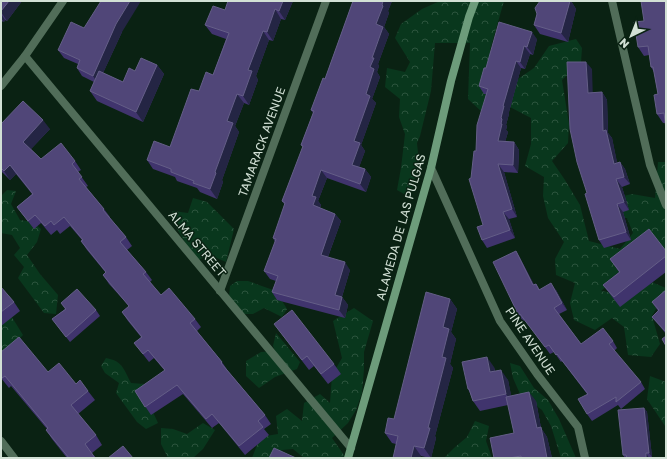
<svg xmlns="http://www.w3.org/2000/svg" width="667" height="459" font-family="'Golos Text',sans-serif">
  <defs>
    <pattern id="forest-crowns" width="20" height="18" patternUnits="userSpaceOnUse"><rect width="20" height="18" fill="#09371d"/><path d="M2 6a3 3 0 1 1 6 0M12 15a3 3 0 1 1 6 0" fill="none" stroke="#2c543d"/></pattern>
  </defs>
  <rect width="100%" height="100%" fill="#0a2213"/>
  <g fill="url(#forest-crowns)">
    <path d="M440,1H504L490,50L492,71L482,112L468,99L470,43H435L431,91L420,136L417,143L419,163L412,189L404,194L397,190L401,168L405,134L399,117L400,99L385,87L387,68L405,72L410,62L395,38L401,24L422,9Z"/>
    <path d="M576,39L582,48L581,62L562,80L569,124L568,143L552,161L565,180L580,205L589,241L620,249L633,233L627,218H613L607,200L632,194L655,198L658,162H666V266L628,268L601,291L619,294L644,279L666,288V291L652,316L660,344L651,357L628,355L624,327L612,318L595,330L574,320L570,303L575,283L556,275L555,259L564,242L548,218L543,196L544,177L525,166L531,144V118L508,106L512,83L534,68L549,46Z"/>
    <path d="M7,190L16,191L11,204L20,220L33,222L41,229L37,242L27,255L40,274L58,295L56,314L44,313L18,278L24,267L14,255L20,248L12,235L1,233V196Z"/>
    <path d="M193,198L207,202L234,229L226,262L210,255L198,260L186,244L170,217L173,211L188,213Z"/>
    <path d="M237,281H248L276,291L287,309L282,317L264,308L253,314H236L228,306L230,286Z"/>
    <path d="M5,306L23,335L8,351L1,356V307Z"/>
    <path d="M354,308L373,321L364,352V369L362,393L356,410L348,423L332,438L344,455L343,458H304L293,449L282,450L274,458H252L260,437L278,434L276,416L287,409L302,421L304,403L320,394L330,403L332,375L342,358L333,321Z"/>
    <path d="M276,333L300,362L297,369L275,377L259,388L246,376V361L261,352L275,351L273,346Z"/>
    <path d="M106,358C123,361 124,370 131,383L144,384L150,395L151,408L158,423L146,429L137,422L116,393L119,383L105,373L101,366Z"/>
    <path d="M510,363L520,366L534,388L548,400L559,419L576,458H561L551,426L542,410L520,394L513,378Z"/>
    <path d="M650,376L666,382V450L665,426L647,399Z"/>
    <path d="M475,421L489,426L486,441L492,458H444L454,448L467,437Z"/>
    <path d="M203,423L215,430L203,449L193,458H168L161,444V428L173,429L187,434Z"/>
  </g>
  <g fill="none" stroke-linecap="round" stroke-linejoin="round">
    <g stroke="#516d59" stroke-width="8">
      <path d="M612,1L650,165L666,205"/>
      <path d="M25,56L351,448"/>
      <path d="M1,86L25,56L63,1"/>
      <path d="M431,168L500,321L537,374L578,427L585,458"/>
      <path d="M220,291L326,1"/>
      <path d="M1,441L14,458"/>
    </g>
    <path stroke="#6d9c7b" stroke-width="8" d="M348,458L431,168L451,81L469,17L475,1"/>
  </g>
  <g fill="#40346d">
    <path d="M1,1H22L7,21L5,20L4,22L3,21L1,23Z"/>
    <path d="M293,1L285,20L281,19L273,41L269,40L256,76L258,80L249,105L244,103L235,126L239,132L222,180L223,182L217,199L200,192L197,188L177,181L175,177L153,169L147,160L170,147L199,91L213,75L226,39L212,34L205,25L225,10Z"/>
    <path d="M353,1H392L388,11L389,13L384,27L389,34L378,64L379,66L377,72L380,77L372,99L376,103L361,145L365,151L359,167L365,169L371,177L366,192L327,178L318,201L321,205L320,208L335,214L341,221L328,257L350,270L342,297L348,305L345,318L284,302L277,300L272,292L276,281L270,279L264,271L275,242L273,238L285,205L282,201L303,148L301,145L313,113L311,110L325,79Z"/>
    <path d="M540,1H571L576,9L568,42L540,34L534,25Z"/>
    <path d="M666,1L665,123H663L657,114L658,94L654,72L651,67L649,55L644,56L638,47L644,21Z"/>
    <path d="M84,28L122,32L103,73L123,82L135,71L157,65L164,74L143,122L97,101L90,91L94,82L82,76L77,68L78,64L64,58L58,50Z"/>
    <path d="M537,39L533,55L530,54L525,69L521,68L509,112V114L506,125L507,126L506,130L508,132L505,142H514L519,150L518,173L504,172L517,217L509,219L515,238L487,248L482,240L483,225L476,151L486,94H484L479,86L486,68Z"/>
    <path d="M592,69L593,93L602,92L607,100L608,133L612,138L617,163L620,162L625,169L630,184L622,187L629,210L623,212L631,240L604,248L599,240Z"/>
    <path d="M1,124L50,129L31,149L41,159L75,161L81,170L78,172L88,186L86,187L104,209L110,217V218L126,237L132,246L127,250L146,272L152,280L150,282L161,295L195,319L201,327L197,331L222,362L228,371L265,415L271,424L264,429L269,435L245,455L219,423L212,428L183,394L151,415L135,391L165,371L154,358L149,362L134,343L141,337L128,321L122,312L129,306L109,284L103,275L106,273L87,250L81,241L82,240L70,226L60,234L57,230L51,235L41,223L34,229L17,207L32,194L16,174L10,180L1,171Z"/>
    <path d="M516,251L520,258L534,285L536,284L540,290H556L567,310L559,314L581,344L613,341L617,348L614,351L641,382L645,389L621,409L618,405L592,421L587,414V394L562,361L561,362L554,352L550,354L525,320L523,321L518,314Z"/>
    <path d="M666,251V272L620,307L603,285L619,272L610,259Z"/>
    <path d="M1,287L14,302L20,311L1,326Z"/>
    <path d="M666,290V334L657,323L652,317L658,311L652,302Z"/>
    <path d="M450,299L457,309L451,332L456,339L450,364L453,368L435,436L436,438L431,458H430L421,456L396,444L392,443L385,433L394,419Z"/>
    <path d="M61,303L96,310L100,316L70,342L52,319L65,309Z"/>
    <path d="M274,324L334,364L341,374L328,384L314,366L309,370Z"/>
    <path d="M1,352L76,384L88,391L95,400L78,414L96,435L102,445L92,453L96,458H67L52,439L46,430L47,429L11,386L9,388L1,378Z"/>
    <path d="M494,367L495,371L508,380L511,396L536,401L541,428L547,437L552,458H494L514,433L508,405L480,411L473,401L470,393L468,389Z"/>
    <path d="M644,408L647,412L652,457L625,458L623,455Z"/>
  </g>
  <g fill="#242544">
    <path d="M9,1H22L7,21L1,12V11Z"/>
    <path d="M130,1H141L122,32L98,84L93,76L116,24Z"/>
    <path d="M283,1H293L285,20L279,11Z"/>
    <path d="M383,1H392L388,11L389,13L384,27L389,34L378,64L379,66L377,72L380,77L372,99L376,103L361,145L365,151L357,173L352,165L354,141L366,94L372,58L376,24Z"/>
    <path d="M570,1H571L576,9L568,42L561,33Z"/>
    <path d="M275,9L281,19L273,41L267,32Z"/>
    <path d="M1,14L5,20L4,22L1,18Z"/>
    <path d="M263,31L269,40L256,76L258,80L249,105L243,96L248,70Z"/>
    <path d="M532,32L537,39L533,55L527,47Z"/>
    <path d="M524,46L530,54L525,69L520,62Z"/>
    <path d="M516,61L521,68L509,112V114L506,125L507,126L506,130L508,132L503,149L498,141L501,124V118L503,106Z"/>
    <path d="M586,62L592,69L593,101L588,93Z"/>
    <path d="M157,65L164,74L143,122L136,112Z"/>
    <path d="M602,92L607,100L608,133L612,138L619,171L614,164L603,131Z"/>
    <path d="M237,94L244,103L235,126L239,132L222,180L223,182L217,199L210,189L227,121Z"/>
    <path d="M43,120L50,129L29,151L23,142Z"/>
    <path d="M514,142L519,150L518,173L513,165Z"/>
    <path d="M620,162L625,169L630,184L624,177Z"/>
    <path d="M498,164L504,172L517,217L512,209Z"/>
    <path d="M10,165L16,174L10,180L4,171Z"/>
    <path d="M365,169L371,177L366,192L360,184Z"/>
    <path d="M321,170L327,178L318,201L321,205L318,213L313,205L312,196Z"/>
    <path d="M616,179L622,187L629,210L624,202Z"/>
    <path d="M617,204L623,212L631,240L626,232Z"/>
    <path d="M503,212L509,219L515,238L510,230Z"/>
    <path d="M335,214L341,221L326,262L321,255Z"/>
    <path d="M516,251L520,258L538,292L533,285Z"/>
    <path d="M345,262L350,270L340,303L335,295Z"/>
    <path d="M551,283L556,290L567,310L562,303Z"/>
    <path d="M342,297L348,305L345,318L339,310Z"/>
    <path d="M450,299L457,309L451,332L456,339L450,364L453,368L435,436L436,438L431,458L424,448L443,327Z"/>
    <path d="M487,357L494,367L497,382L490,372Z"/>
    <path d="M501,370L508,380L513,404L506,394Z"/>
    <path d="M529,392L536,401L541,428L547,437L552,458H547L537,428Z"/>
    <path d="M644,408L647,412L652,457L649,453Z"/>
    <path d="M414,446L421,456L420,458H411Z"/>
    <path d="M646,453L649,458H646Z"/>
  </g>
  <g fill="#504678" stroke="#645e87">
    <path d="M1,1H9L1,11Z"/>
    <path d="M101,1H130L116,24L93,76L77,68L80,60L58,50L71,22L84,28Z"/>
    <path d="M228,1H283L279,11L275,9L267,32L263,31L248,70L252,71L243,96L237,94L227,121L233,123L215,172L216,173L210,189L193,183L194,181L171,172V169L147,160L154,141L170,147L191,89L199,91L206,72L213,75L229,33L205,25L213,6L225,10Z"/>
    <path d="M353,1H383L382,5L383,6L376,24L383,27L372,58H374L370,67L374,69L366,94L370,96L354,141L360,143L352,165L365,169L360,184L321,170L312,196L316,197L313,205L335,214L321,255L345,262L335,295L342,297L339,310L279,294L272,292L278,276L264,271L276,239L273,238L285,203L282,201L303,146L301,145L314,111L311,110L323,78L325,79Z"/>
    <path d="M540,1H570L561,33L534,25L537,14L535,8Z"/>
    <path d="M641,1H666V129L664,113L657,114L654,95L658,94L653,67H651L648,46L638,47L634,22L644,21Z"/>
    <path d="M499,22L532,32L527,47L524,46L520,62L516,61L503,106H504L501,118L502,119L501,124H502L498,141L514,142L513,165L498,164L512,209L503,212L510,230L482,240L477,227L483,225L469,179L471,178L474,151H476L477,125L488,89L479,86L484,68H486Z"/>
    <path d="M141,58L157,65L136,112L90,91L99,71L123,82L129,68L135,71Z"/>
    <path d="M567,62H586L588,93L602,92L603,131L606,130L614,164L620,162L624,177L616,179L624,202L617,204L626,232L599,240L585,194L587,193L577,162L570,129Z"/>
    <path d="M23,101L43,120L23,142L41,159L61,143L75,161L72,164L82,177L79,179L104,209L103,210L126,237L120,242L146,272L143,274L161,295L169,288L195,319L190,323L222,362L221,363L265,415L258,421L263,427L239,446L212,414L206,419L177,385L145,407L135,391L165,370L148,350L143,354L134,343L142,337L122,312L129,306L103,275L106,272L81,241L83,240L64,217L54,225L51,221L45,226L35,215L28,221L17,207L33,194L10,165L4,171L1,168V124Z"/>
    <path d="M649,229L666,251V256L614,297L603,285L620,272L610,259Z"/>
    <path d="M516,251L533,285L536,284L539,290L551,283L562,303L554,308L581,344L603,328L613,341L609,344L641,382L616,402V397L587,414L578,399L588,394L557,354L556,355L549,345L545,347L520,314H518L493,262Z"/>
    <path d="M1,287L14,302L1,312Z"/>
    <path d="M77,289L96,310L66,337L52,319L66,309L61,303Z"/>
    <path d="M666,290V332L652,317L659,310L652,302Z"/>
    <path d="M426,292L450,299L443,327L449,329L442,357L446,358L428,428H430L424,448L414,446L411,458H393L398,436L385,433L388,418L394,419Z"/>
    <path d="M292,310L334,364L321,374L307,356L302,360L274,324Z"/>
    <path d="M666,336V346L662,339Z"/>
    <path d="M19,337L48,372L59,363L76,384L80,380L88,391L71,405L96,435L85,444L95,458H69L46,430L48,428L5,376L2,378L1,376V352Z"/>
    <path d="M487,357L490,372L501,370L506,394L473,401L469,389H468L462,362Z"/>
    <path d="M529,392L537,428L541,427L547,458H521V456L509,458H494L490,438L514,433L506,397Z"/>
    <path d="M644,408L649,453H646V458H627L626,455H623L618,410Z"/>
    <path d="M123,446L133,458H108Z"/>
    <path d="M274,448L296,458H269Z"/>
  </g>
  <g text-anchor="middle" stroke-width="3" stroke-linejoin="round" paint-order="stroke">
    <g font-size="12" fill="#d2e0d5" stroke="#0a2213">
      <text transform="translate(262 142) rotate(-70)" y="4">TAMARACK AVENUE</text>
      <text transform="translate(401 227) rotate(-74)" y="4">ALAMEDA DE LAS PULGAS</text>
      <text transform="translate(197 244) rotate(50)" y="4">ALMA STREET</text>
      <text transform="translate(530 341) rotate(56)" y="4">PINE AVENUE</text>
    </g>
  </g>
  <rect width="667" height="459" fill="none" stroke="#d2e0d5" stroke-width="4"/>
  <g transform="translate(631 36) rotate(223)" stroke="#0a2213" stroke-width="3" paint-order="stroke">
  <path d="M0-3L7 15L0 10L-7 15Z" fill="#d2e0d5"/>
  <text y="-6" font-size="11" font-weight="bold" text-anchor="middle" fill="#d2e0d5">N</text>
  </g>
</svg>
